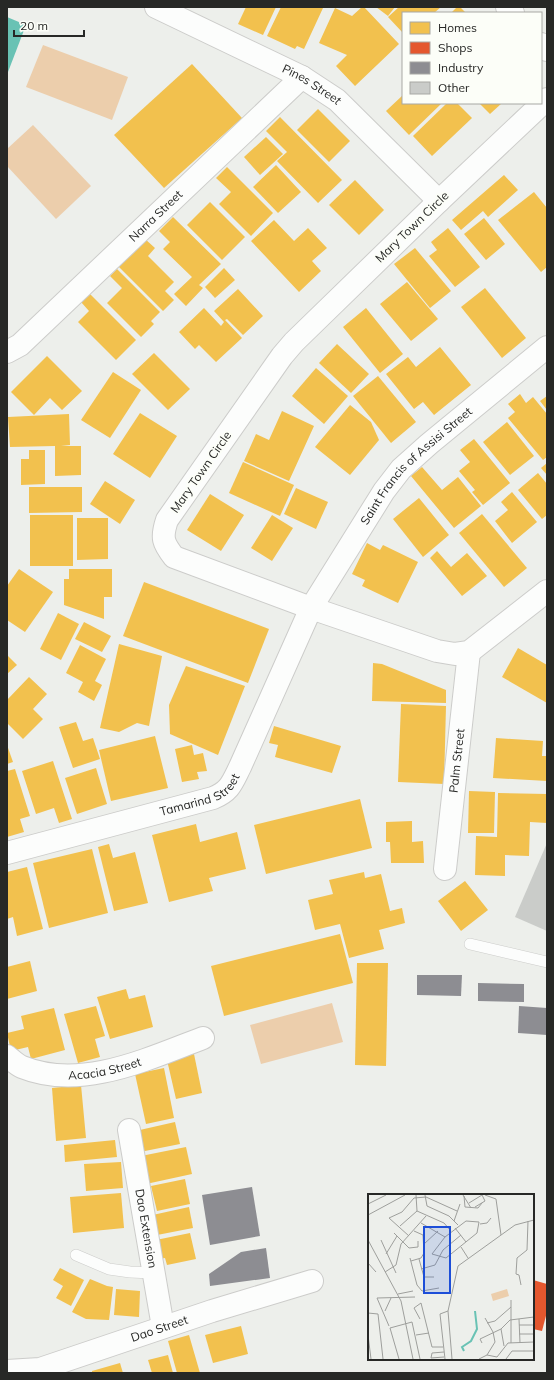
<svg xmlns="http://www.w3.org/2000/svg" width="554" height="1380" font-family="Mulish,sans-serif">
  <rect width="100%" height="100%" fill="#edefeb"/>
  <g fill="#ecceac">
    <path d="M43,45L128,77L112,120L26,87Z"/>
    <path d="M33,125L91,186L56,219L7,166V149Z"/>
    <path d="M332,1003L343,1042L261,1064L250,1025Z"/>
  </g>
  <path fill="#69c2b4" d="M7,17L26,25L8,72H7Z"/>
  <g fill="#f2c14e">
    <path d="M246,7H276L263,35L238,24Z"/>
    <path d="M281,7H321L323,8L304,49L297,46L295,49L267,36Z"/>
    <path d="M362,7H364L399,44L355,86L336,66L347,55L319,43L335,8L352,16Z"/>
    <path d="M376,7H395L388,16Z"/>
    <path d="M399,7H441L434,13H403V33L388,17Z"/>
    <path d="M457,7H460L466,13H451Z"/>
    <path d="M192,64L242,118L164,188L114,135Z"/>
    <path d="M403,95V103H442L409,135L386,111Z"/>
    <path d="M447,103H457L472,118L432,156L413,136Z"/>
    <path d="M479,103H502L490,114Z"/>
    <path d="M318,109L350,141L329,162L297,130Z"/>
    <path d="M280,117L342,180L318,203L277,161L287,152L266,131Z"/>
    <path d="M266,137L283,154L260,175L244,157Z"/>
    <path d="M276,165L301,192L278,213L253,187Z"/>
    <path d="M227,167L273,213L251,236L219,204L231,192L216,178Z"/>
    <path d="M504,175L518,190L488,217L483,211L461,230L452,220Z"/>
    <path d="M355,180L384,210L359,235L329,205Z"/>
    <path d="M534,192L547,208V267L541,272L498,220Z"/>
    <path d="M210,202L245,237L222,260L187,225Z"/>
    <path d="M173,217L221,264L199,285L203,288L186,306L174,294L192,277L163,249L170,242L159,231Z"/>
    <path d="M484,218L505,244L486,260L464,234Z"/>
    <path d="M274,220L294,241L308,228L327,248L312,261L321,271L299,292L251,241Z"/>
    <path d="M448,228L480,267L455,287L429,256L437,250L431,242Z"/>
    <path d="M145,239L155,248L148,256L174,282L165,291L174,300L163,311L118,266Z"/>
    <path d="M415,248L451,291L430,308L394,264Z"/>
    <path d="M224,268L235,280L215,298L205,287Z"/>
    <path d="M117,269L160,312L151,321L154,324L141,337L107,303L122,288L110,276Z"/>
    <path d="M407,282L438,319L411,341L380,304Z"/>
    <path d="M485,288L526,338L502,358L461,307Z"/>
    <path d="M238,289L263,316L243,335L227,319L225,320L242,338L216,362L199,345L195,349L179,332L204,308L221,326L224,322L214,311Z"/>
    <path d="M89,293L136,340L116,360L78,322L89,311L81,302Z"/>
    <path d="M366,308L403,354L380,373L343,327Z"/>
    <path d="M337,344L369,374L351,393L319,363Z"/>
    <path d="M440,347L471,385L434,415L423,402L414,409L386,374L408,357L416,367Z"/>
    <path d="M154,353L190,389L168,410L132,374Z"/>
    <path d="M47,356L82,391L62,410L50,398L34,415L11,392Z"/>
    <path d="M316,368L348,396L324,424L292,396Z"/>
    <path d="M113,372L141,390L110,438L81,420Z"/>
    <path d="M378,376L416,422L391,443L353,396Z"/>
    <path d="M520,394L526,403L533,397L547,414V457L543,460L508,418L515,412L508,404Z"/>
    <path d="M547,396V410L540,401Z"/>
    <path d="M350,405L371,422L379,440L350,475L315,447Z"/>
    <path d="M282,411L314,426L289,481L244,461L256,434L269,440Z"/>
    <path d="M140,413L177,436L150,478L113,454Z"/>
    <path d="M69,414L70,445L61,446H81V475L55,476V446L10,447L8,417Z"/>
    <path d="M507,422L534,456L510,475L483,442Z"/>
    <path d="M474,439L510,483L483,505L472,492L475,490L459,471L470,462L460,450Z"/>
    <path d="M29,450H45V484L21,485V459H29Z"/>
    <path d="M243,462L294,485L280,516L229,493Z"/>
    <path d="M547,463V475L541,468Z"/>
    <path d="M422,467L442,490L458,477L481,506L454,528L411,476Z"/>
    <path d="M538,473L547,484V515L542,519L518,490Z"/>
    <path d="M105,481L135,500L120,524L90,504Z"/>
    <path d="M29,487H82V512L29,513Z"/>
    <path d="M296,488L328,502L316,529L284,514Z"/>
    <path d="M512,492L537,522L512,543L495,521L508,510L501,502Z"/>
    <path d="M210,494L244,515L221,551L187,530Z"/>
    <path d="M419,498L449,535L423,557L393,519Z"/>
    <path d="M482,514L527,568L504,587L459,533Z"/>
    <rect x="30" y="515" width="43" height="51"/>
    <path d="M272,515L293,528L272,561L251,548Z"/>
    <path d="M77,518H108V559L77,560Z"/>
    <path d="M367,543L380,550L383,545L418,562L398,603L362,586L365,580L352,574Z"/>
    <path d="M437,551L451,567L467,553L487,576L462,596L430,558Z"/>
    <path d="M19,569L53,592L25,632L7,620V586Z"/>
    <path d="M69,569H112V597H104V619L64,605V579H69Z"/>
    <path d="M144,582L269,629L248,683L123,636Z"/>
    <path d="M58,613L79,624L61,660L40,649Z"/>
    <path d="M84,622L111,636L102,652L75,639Z"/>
    <path d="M119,644L162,656L149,726L137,723L119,732L100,728Z"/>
    <path d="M80,645L106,659L95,681L102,685L94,701L78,692L83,682L66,673Z"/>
    <path d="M518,648L547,665V703L502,677Z"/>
    <path d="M7,655L17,665L7,674Z"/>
    <path d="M373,663L382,664L446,690V703L372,701Z"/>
    <path d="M186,666L245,686L218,755L170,734L169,705Z"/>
    <path d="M29,677L47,694L33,709L43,719L23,739L7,723V700Z"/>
    <path d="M401,704L446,706L444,784L398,782Z"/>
    <path d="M76,722L83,741L93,738L100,759L73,768L59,727Z"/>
    <path d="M274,726L341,746L332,773L275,757L278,745L269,743Z"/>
    <path d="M155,736L168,788L111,801L99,750Z"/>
    <path d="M496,738L543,741L542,756H547V781L493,778Z"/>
    <path d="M7,745L13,762L7,764Z"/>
    <path d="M192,745L194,755L203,753L207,771L197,772L199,779L182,782L175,749Z"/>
    <path d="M53,761L72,819L59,823L54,808L36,814L22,771Z"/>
    <path d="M96,768L107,804L77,814L65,778Z"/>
    <path d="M15,769L30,816L20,819L24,832L7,837V771Z"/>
    <path d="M469,791L495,792L494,833H468Z"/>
    <path d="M498,793L547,794V823L530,822L529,856L505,855V876L475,875L476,836L497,837Z"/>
    <path d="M360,799L372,848L266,874L254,825Z"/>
    <path d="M412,821V842L423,841L424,863H391L390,842H386V822Z"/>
    <path d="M196,824L200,842L237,832L246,869L209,878L213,891L169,902L152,835Z"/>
    <path d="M109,844L113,858L135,852L148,903L114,911L98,847Z"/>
    <path d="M92,849L108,913L49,928L33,863Z"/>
    <path d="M27,867L43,929L17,936L13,917L7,919V872Z"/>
    <path d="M364,872L365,878L381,874L390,911L402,908L405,923L379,930L384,949L349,958L340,924L315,930L308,900L333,894L329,880Z"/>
    <path d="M465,881L488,910L461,931L438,901Z"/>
    <path d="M340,934L353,983L224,1016L211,966Z"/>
    <path d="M30,961L37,991L7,999V967Z"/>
    <path d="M357,963H388L386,1066L355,1065Z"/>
    <path d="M126,989L129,999L145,995L153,1027L110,1039L97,997Z"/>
    <path d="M96,1006L105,1036L95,1039L100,1057L78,1063L64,1014Z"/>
    <path d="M54,1008L65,1050L31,1059L28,1047L11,1051L7,1033L24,1029L21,1016Z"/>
    <path d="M194,1054L202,1093L176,1099L167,1060Z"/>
    <path d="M164,1068L174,1118L146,1124L135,1074Z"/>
    <path d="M81,1085L86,1138L56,1141L52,1088Z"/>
    <path d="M175,1122L180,1144L135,1153L131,1132Z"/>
    <path d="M115,1140L117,1157L65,1162L64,1145Z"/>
    <path d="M186,1147L192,1174L146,1184L141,1156Z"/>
    <path d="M121,1162L123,1188L86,1191L84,1164Z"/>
    <path d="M185,1179L190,1204L157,1211L151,1186Z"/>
    <path d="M121,1193L124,1228L73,1233L70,1197Z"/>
    <path d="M189,1207L193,1228L152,1236L148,1216Z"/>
    <path d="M190,1233L196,1259L167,1265L165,1258L154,1260L151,1241Z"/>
    <path d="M60,1268L84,1280L71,1306L56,1298L63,1286L53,1280Z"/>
    <path d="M90,1279L107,1286L113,1287L109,1320L86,1319L72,1312Z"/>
    <path d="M116,1289L140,1291L139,1317L114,1315Z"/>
    <path d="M241,1326L248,1354L213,1363L205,1335Z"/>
    <path d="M189,1335L200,1373H177L168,1341Z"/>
    <path d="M168,1355L173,1373H152L148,1360Z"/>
    <path d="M120,1363L123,1373H92V1371Z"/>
  </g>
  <path fill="#e4572e" d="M533,1280L547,1284V1312L542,1331L533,1329Z"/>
  <g fill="#8d8d92">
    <path d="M417,975H462L461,996L417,995Z"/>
    <path d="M478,983L524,984V1002L478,1001Z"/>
    <path d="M519,1006L547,1008V1035L518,1033Z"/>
    <path d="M252,1187L260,1236L210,1245L202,1195Z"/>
    <path d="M266,1248L270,1278L210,1286L209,1274L241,1252Z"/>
  </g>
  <path fill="#caccc9" d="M547,843V931L515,917Z"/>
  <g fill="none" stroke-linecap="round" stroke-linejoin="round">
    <defs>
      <g id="lane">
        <path d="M470,944L547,962"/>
        <path d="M76,1255L109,1269L130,1272L153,1273"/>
      </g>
      <g id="street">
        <path id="s1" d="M156,7L302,77L337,100L439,201"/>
        <path d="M507,7L513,13"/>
        <path d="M541,44L547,50"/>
        <path d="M547,99L439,201L294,342L282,356L167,520C161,538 163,543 174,557L311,608L437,651L455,654L469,652L547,591"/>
        <path id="s2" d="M7,352L20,345L302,77"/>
        <path id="s3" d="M7,853L213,798C230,791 232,783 240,767L311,608L384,491L401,469L429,444L547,347"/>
        <path id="s4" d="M445,869L469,652"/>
        <path id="s5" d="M7,1056C12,1060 17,1065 22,1067C81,1091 147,1059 203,1038"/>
        <path id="s6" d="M129,1130L163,1327"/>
        <path id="s7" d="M7,1371L40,1369L212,1311L312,1281"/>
      </g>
    </defs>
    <use href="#lane" stroke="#ccccca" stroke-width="12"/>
    <use href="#street" stroke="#ccccca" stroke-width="24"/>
    <use href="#lane" stroke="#fcfdfc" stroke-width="11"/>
    <use href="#street" stroke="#fcfdfc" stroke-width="22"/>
  </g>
  <g text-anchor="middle" stroke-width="4" stroke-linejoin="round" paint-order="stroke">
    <g font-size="12" fill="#272826" stroke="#fcfef8">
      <text dy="4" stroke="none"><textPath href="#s1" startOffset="174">Pines Street</textPath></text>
      <text dy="4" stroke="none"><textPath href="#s2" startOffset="202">Narra Street</textPath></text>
      <text transform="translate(412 227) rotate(-44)" y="4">Mary Town Circle</text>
      <text dy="4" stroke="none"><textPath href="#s3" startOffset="608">Saint Francis of Assisi Street</textPath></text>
      <text transform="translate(201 472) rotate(-55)" y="4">Mary Town Circle</text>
      <text dy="4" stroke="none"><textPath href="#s4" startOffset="109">Palm Street</textPath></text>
      <text dy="4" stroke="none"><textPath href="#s3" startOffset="203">Tamarind Street</textPath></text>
      <text dy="4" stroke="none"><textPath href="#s5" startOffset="103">Acacia Street</textPath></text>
      <text dy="4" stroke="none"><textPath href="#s6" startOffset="100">Dao Extension</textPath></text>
      <text dy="4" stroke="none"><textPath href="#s7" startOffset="159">Dao Street</textPath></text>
    </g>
  </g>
  <g transform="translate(368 1194)">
    <rect width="166" height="166" fill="#edefeb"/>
    <path d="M139,95L141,102L125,107L123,100Z" fill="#ecceac"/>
    <path fill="none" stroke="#69c2b4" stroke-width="2" d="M96,157L94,153L103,147L109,135L107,117"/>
    <path fill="none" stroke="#9e9f9c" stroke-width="1" d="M48,1L49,17M57,1L59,12L81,22L90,31M95,1L103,14M117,1L128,5L133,41M96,2L97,13L110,14L114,9M101,9L114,1M0,10L18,1M107,13L117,7L114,1M49,17L76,29L83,37M0,21L37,1M86,27L92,10M98,27L111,28L109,39L78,64L64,60L77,43ZM53,29L77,43M112,30L119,29L123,24M32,32L49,17M87,34L98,48M26,39L41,54L50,53V47M41,42L21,24L34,18L46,4L58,3L89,17M0,46L33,107L45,165M13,46L28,79M56,50L70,37M93,53L100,64M18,60L29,42M42,64L49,91L54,97L71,94M51,65L56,83H66M43,67L53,64L56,59L55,41L46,37M0,69L8,78M53,75L67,71L75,56L93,41M17,78L28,71L33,50L58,22M153,91L151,81L148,80L149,64L159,56L160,27M30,100L45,97M9,104L47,103M9,104L21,132M143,106V149M17,117L23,104M0,119L10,120L15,165M117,124L125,138L127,148L119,161M52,125L46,114L53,109L64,153H75M151,125L152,149M119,129L127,127L143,113M151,131H166M133,135L136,152M151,140H166M0,141L3,165M48,141L61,139M114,149L112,145L133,135L142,126L166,123M76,158L64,159L63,164L76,163M31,165L22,134L44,128L52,165M77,165L72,120L80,117M84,165L80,117L90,72L147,31L166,26M111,165L119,161L129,163L140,149L166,148M138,165L144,157H166"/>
    <path fill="#1d4ed8" fill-opacity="0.15" stroke="#1d4ed8" stroke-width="2" d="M56,33H82V99H56Z"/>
    <rect width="166" height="166" fill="none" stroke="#272826" stroke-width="2"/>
  </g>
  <rect width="554" height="1380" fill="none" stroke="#272826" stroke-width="16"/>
  <rect x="402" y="12" width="140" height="92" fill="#fcfef8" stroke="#a7a8a4"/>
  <rect x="410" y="22" width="20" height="12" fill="#f2c14e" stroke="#a7a8a4"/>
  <text x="438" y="32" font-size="12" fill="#272826">Homes</text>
  <rect x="410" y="42" width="20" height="12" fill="#e4572e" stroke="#a7a8a4"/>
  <text x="438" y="52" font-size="12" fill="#272826">Shops</text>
  <rect x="410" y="62" width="20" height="12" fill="#8d8d92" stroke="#a7a8a4"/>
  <text x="438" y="72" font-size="12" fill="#272826">Industry</text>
  <rect x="410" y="82" width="20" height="12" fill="#caccc9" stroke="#a7a8a4"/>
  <text x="438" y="92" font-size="12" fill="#272826">Other</text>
  <path d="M14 30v6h70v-6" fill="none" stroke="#272826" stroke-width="2"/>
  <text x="20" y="30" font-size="12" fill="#272826" stroke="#fcfef8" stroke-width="3" paint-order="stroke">20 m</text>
</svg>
